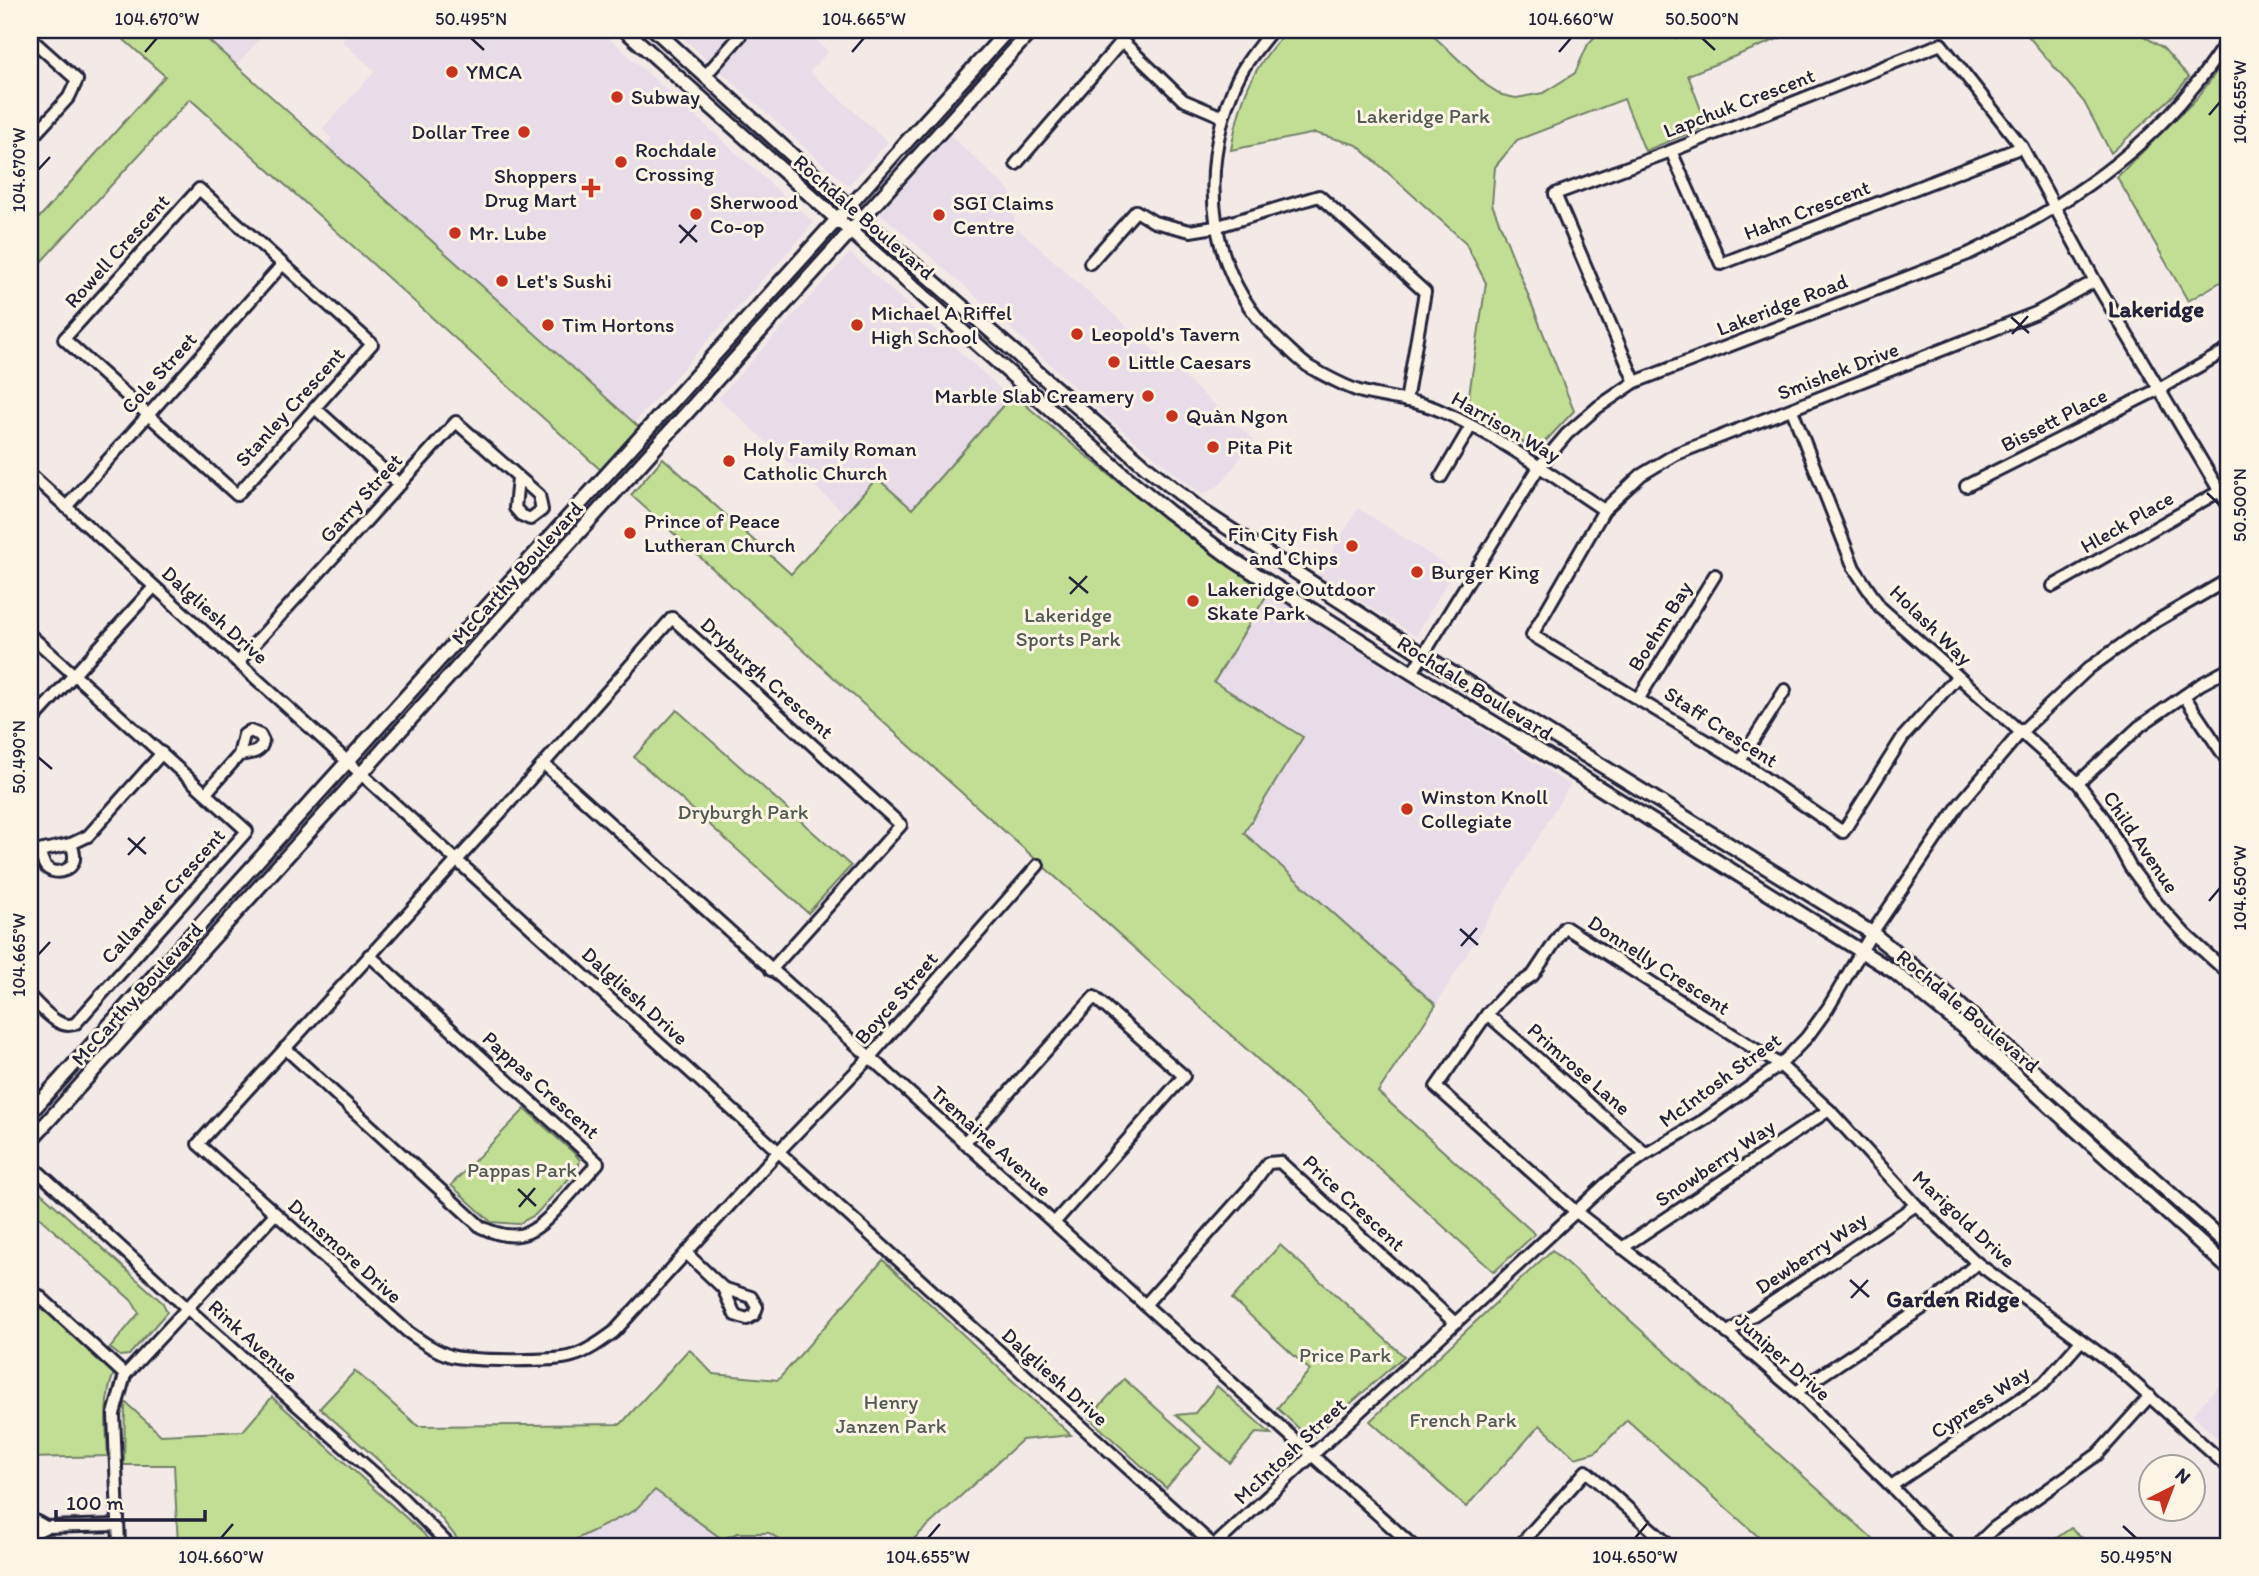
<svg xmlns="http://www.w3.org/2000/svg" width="2259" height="1576" font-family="Itim,sans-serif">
  <rect width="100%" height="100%" fill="#f3eae7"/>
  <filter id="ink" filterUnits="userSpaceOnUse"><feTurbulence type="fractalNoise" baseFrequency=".0143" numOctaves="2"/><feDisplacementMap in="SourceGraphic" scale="14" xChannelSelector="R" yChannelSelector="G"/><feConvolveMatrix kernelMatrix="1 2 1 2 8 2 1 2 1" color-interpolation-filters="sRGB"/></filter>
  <g filter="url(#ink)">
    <g fill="#e8dce9">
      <path d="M197,30H268L236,65Z"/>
      <path d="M352,30H600L814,223L634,423L326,146L332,139L322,129L375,71L342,41Z"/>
      <path d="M674,30H805L828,51L810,72L888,142L848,186Z"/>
      <path d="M950,135L1011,192L1015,226L1254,440L1220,485L1202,494L1163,464L1108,418L970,291L880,213Z"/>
      <path d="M850,253L1010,397L912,509L877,478L845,514L718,398Z"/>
      <path d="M1358,508L1454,570L1416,636L1318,575Z"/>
      <path d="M1268,593L1570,785L1436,1005L1244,832L1303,737L1214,682Z"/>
      <path d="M2229,1374V1449L2192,1415Z"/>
      <path d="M655,1490L722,1539L717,1546H562L634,1511Z"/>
    </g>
    <g fill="#c2dd94" stroke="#728068" stroke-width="2">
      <path d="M113,30H197L640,428L603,472L190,99L30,274V228L165,76Z"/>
      <path d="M1288,30H1427L1486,85L1502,95L1516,98L1543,93L1575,73L1588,44L1601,30H1672L1676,38L1695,30H1800L1688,75L1707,126L1645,151L1624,99L1517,140L1495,167L1492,204L1574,411L1538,449L1531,447L1467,408L1486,283L1465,242L1357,145L1315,133L1231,150C1240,99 1251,68 1288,30Z"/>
      <path d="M2023,30H2134L2163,48L2189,77L2173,96L2111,153L2084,102Z"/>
      <path d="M2229,54V277L2188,301L2117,177L2199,96Z"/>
      <path d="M1013,394C1095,465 1178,532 1268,593L1214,682L1303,737L1244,833L1436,1005L1378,1092L1535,1234L1494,1272L631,495L663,458L791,574L877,478L912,509Z"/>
      <path d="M677,710L851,866L808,913L634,757Z"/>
      <path d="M525,1109L575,1154L580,1160L578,1169L535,1215L518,1224L491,1222L451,1185Z"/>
      <path d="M30,1183L163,1303L167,1312L129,1355L120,1356L110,1348L139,1313L132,1301L30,1209Z"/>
      <path d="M1280,1245L1404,1356L1313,1437L1306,1435L1277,1408L1310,1370L1232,1299Z"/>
      <path d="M1552,1250L1881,1546H1769L1627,1420L1596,1452L1575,1458L1540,1425L1466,1507L1370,1421Z"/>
      <path d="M883,1260L1071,1435L1022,1440L906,1546H790L769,1533H738L722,1539L655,1490L634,1511L562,1546H463L436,1512L320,1408L355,1371L418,1426L621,1424L689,1349L713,1374L778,1380Z"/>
      <path d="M41,1309L49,1310L114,1373C103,1400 106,1427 108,1456L30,1458V1318Z"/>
      <path d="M1124,1379L1201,1448L1166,1488L1089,1418Z"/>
      <path d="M1217,1386L1271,1434L1256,1433L1230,1463L1176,1415L1195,1413Z"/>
      <path d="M272,1397L423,1533L433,1546H178L174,1465H124L125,1402L161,1435L243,1431Z"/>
      <path d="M2071,1528L2092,1546H2045Z"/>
    </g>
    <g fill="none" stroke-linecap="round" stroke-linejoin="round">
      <defs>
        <g id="minor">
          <path d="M1272,30C1258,48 1242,66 1234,87C1197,174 1208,280 1283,344C1292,352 1301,362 1311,368C1326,376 1343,386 1359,391C1386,399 1415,399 1441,411C1499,436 1552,476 1604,510"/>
          <path d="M2228,30H2229"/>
          <path d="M30,38L77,80L69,97L30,140"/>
          <path d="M705,76L740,36"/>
          <path d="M1671,151L1721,264L2022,147"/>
          <path d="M1016,164L1122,41L1183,100L1223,117"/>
          <path d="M199,189L372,344L237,495L64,339Z"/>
          <path d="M849,207L901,148"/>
          <path d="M1090,263L1136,211L1154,222L1190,231L1215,227L1319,196L1425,292L1406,401"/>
          <path d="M1635,382L1555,194L1671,151L1941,44L2022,147L2095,281L2229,507"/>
          <path d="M315,408L400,485"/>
          <path d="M1792,410L1854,568L1880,607L2078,783L2105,820L2130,867L2157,903L2186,935L2229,974"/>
          <path d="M30,474L1214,1546"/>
          <path d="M1441,477L1471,426"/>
          <path d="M1966,486L2159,389L2229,349"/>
          <path d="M66,507L282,265"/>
          <path d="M2053,586L2220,491"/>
          <path d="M30,635L247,831L76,1023C60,1032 42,1008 30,997"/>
          <path d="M238,662L456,422L539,495L542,510L530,519L521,515L515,508L518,478"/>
          <path d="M1412,673L1539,467L1567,434L1598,407L1635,382L1968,254C2051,214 2132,163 2191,90C2205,74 2217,56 2229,38"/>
          <path d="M1957,677L1903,737L1843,832L1740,761L1532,635L1604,510L1641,475L1676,454L2036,313L2095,281"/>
          <path d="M2184,696L2229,763"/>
          <path d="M1639,698L1715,575"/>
          <path d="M30,723L154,587"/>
          <path d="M1740,761L1785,690"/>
          <path d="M544,764L1413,1546"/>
          <path d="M2078,783L2140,726L2201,684L2229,669"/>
          <path d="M206,793L239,755L244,735L250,731L260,735L263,741C261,754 250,753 239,755"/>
          <path d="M39,851C41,856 43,863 46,867C56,877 76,870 74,855C74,851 72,848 71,844"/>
          <path d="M30,853L71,844L88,836L162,753"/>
          <path d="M771,970L901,825L672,618L502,811L198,1144L408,1332C421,1341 435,1351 451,1356C470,1361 553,1362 572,1356C587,1352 602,1341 614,1332L779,1151L869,1058L1038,865"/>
          <path d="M1487,1014L1646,1154"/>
          <path d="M285,1048L481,1227C522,1247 538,1230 565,1200C576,1188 587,1175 598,1163L369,955"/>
          <path d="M964,1143L1094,997L1184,1076L1054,1223"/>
          <path d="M30,1164L188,1309L401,1497L450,1546"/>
          <path d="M1622,1248L1829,1110"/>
          <path d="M686,1253L723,1288L735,1315L747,1319L754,1315L757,1307L751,1297L723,1288"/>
          <path d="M1145,1305L1251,1186L1268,1163L1280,1162L1455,1323"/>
          <path d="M30,1306L38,1295L125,1375"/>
          <path d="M1727,1333L1916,1205"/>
          <path d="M1796,1392L1936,1299L1977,1263"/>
          <path d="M1891,1486L2044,1383L2081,1341"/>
          <path d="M30,1518L46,1527"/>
          <path d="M30,1535L46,1527L118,1525"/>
          <path d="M119,1546L114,1414L125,1375L275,1214"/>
          <path d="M1214,1546L1609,1181L1646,1154L1704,1120L1780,1065L1807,1037L1828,1008L1872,933L1959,805L2020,733L2089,668L2148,626L2229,579"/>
          <path d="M1519,1546L1586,1471L1670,1546"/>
          <path d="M1952,1546L1926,1523L1891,1486L1796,1392L1684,1295L1575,1211L1436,1087L1487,1014L1506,993L1533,975L1565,927L1780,1065L1829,1110L1916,1205L1977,1263L2112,1363L2229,1468"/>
          <path d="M1975,1546L1994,1528L2098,1454L2150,1396"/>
        </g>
        <g id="major">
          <path d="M625,30L1125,476L1169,512L1235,561L1412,673L1569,769L1893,971L1965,1029L2229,1269"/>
          <path d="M655,30L862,219L1145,466L1202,511L1423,655L1872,933L1945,992L2229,1246"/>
          <path d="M901,148L1008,30"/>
          <path d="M30,1113L841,215"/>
          <path d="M30,1141L1032,30"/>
        </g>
      </defs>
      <use href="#minor" stroke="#22223b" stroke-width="16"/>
      <use href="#major" stroke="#22223b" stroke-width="18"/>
      <use href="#minor" stroke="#fcf5e5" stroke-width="10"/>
      <use href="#major" stroke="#fcf5e5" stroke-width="12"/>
    </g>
  </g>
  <path fill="none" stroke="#22223b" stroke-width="2.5" d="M471,38L484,50M1702,38L1715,50M145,52L157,38M852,52L864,38M1559,52L1571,38M2209,115L2220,102M38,170L50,157M679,225L697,242M680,243L696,225M2011,317L2029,333M2012,334L2028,316M2207,493L2220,505M1069,577L1088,593M1070,594L1087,576M38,757L52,769M128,838L146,854M128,855L145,837M2209,901L2220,888M1460,929L1478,945M1461,946L1477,928M38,955L50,942M518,1189L536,1206M519,1207L535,1188M1850,1280L1869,1297M1851,1298L1868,1280M2123,1526L2136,1538M221,1538L233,1524M928,1538L940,1524M1635,1538L1647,1524"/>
  <g fill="#c8321e" stroke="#fcf5e5" stroke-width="2.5">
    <circle cx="452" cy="72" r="7"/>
    <circle cx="617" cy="97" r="7"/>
    <circle cx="524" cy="132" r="7"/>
    <circle cx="621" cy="162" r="7"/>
    <path d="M587.5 177.5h7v7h7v7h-7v7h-7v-7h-7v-7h7z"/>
    <circle cx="696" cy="214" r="7"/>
    <circle cx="939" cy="215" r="7"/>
    <circle cx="455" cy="233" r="7"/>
    <circle cx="502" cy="281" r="7"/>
    <circle cx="548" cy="325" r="7"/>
    <circle cx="857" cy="325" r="7"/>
    <circle cx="1077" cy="334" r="7"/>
    <circle cx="1114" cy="362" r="7"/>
    <circle cx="1148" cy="396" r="7"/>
    <circle cx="1172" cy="416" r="7"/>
    <circle cx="1213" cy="447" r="7"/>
    <circle cx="729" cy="461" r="7"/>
    <circle cx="630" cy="533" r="7"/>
    <circle cx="1352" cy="546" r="7"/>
    <circle cx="1417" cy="572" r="7"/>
    <circle cx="1193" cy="601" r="7"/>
    <circle cx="1407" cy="809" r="7"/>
  </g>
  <g text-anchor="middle" stroke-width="6" stroke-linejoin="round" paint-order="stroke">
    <g font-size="21" fill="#22223b" stroke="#fcf5e5" text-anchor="start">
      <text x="466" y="79">YMCA</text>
      <text x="631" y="104">Subway</text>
      <text x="510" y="139" text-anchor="end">Dollar Tree</text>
      <text x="635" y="157">Rochdale<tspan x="635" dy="24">Crossing</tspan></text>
      <text x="577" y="183" text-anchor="end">Shoppers<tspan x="577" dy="24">Drug Mart</tspan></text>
      <text x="710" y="209">Sherwood<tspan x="710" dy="24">Co-op</tspan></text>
      <text x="953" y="210">SGI Claims<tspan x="953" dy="24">Centre</tspan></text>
      <text x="469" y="240">Mr. Lube</text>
      <text x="516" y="288">Let's Sushi</text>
      <text x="871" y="320">Michael A Riffel<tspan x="871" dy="24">High School</tspan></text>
      <text x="562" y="332">Tim Hortons</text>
      <text x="1091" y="341">Leopold's Tavern</text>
      <text x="1128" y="369">Little Caesars</text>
      <text x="1134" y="403" text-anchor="end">Marble Slab Creamery</text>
      <text x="1186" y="423">Quàn Ngon</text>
      <text x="1227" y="454">Pita Pit</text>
      <text x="743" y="456">Holy Family Roman<tspan x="743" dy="24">Catholic Church</tspan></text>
      <text x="644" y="528">Prince of Peace<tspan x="644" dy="24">Lutheran Church</tspan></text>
      <text x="1338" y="541" text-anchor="end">Fin City Fish<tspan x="1338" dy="24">and Chips</tspan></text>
      <text x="1431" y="579">Burger King</text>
      <text x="1207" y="596">Lakeridge Outdoor<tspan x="1207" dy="24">Skate Park</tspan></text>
      <text x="1421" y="804">Winston Knoll<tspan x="1421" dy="24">Collegiate</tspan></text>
    </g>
    <g font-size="21" fill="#22223b" stroke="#fcf5e5">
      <text transform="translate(1739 103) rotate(-21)" y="7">Lapchuk Crescent</text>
      <text transform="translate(1807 210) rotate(-21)" y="7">Hahn Crescent</text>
      <text transform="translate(864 217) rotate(41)" y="7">Rochdale Boulevard</text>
      <text transform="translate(117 251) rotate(-48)" y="7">Rowell Crescent</text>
      <text transform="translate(1782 305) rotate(-21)" y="7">Lakeridge Road</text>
      <text transform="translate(1838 371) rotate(-21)" y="7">Smishek Drive</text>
      <text transform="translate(159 373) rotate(-48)" y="7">Cole Street</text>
      <text transform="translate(290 407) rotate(-48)" y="7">Stanley Crescent</text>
      <text transform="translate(2054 420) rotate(-27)" y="7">Bissett Place</text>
      <text transform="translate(1506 427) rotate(30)" y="7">Harrison Way</text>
      <text transform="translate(361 498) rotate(-48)" y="7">Garry Street</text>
      <text transform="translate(2127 522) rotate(-30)" y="7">Hleck Place</text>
      <text transform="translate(517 573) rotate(-48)" y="7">McCarthy Boulevard</text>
      <text transform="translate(215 615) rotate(42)" y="7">Dalgliesh Drive</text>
      <text transform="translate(1931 625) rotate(44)" y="7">Holash Way</text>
      <text transform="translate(1660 626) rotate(-58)" y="7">Boehm Bay</text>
      <text transform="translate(767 678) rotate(42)" y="7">Dryburgh Crescent</text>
      <text transform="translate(1475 688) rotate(32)" y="7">Rochdale Boulevard</text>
      <text transform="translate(1721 727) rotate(33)" y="7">Staff Crescent</text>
      <text transform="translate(2141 842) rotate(56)" y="7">Child Avenue</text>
      <text transform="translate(163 896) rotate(-48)" y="7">Callander Crescent</text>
      <text transform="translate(1659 965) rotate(33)" y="7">Donnelly Crescent</text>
      <text transform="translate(137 994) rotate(-48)" y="7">McCarthy Boulevard</text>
      <text transform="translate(635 996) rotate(42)" y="7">Dalgliesh Drive</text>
      <text transform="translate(896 998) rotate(-49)" y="7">Boyce Street</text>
      <text transform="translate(1968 1011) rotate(40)" y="7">Rochdale Boulevard</text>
      <text transform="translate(1579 1069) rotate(41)" y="7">Primrose Lane</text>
      <text transform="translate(1720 1080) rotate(-36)" y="7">McIntosh Street</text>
      <text transform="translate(541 1085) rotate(42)" y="7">Pappas Crescent</text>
      <text transform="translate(991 1141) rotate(42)" y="7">Tremaine Avenue</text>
      <text transform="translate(1715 1163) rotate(-34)" y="7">Snowberry Way</text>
      <text transform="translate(1354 1203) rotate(43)" y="7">Price Crescent</text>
      <text transform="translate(1964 1219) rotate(43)" y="7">Marigold Drive</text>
      <text transform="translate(345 1251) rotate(42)" y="7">Dunsmore Drive</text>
      <text transform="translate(1811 1253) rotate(-34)" y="7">Dewberry Way</text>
      <text transform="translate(253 1341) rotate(42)" y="7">Rink Avenue</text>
      <text transform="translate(1783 1357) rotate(42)" y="7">Juniper Drive</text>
      <text transform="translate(1055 1377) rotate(42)" y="7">Dalgliesh Drive</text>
      <text transform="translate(1980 1402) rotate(-34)" y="7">Cypress Way</text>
      <text transform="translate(1290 1451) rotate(-43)" y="7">McIntosh Street</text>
    </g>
    <g font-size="21" fill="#525a56" stroke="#fcf5e5">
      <text x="1423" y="123">Lakeridge Park</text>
      <text x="1068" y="622">Lakeridge<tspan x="1068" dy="24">Sports Park</tspan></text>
      <text x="743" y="819">Dryburgh Park</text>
      <text x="522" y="1177">Pappas Park</text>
      <text x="1345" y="1362">Price Park</text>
      <text x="891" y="1409">Henry<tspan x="891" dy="24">Janzen Park</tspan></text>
      <text x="1463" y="1427">French Park</text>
    </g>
    <g font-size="23" font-weight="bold" fill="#22223b" stroke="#fcf5e5">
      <text x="2156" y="317">Lakeridge</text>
      <text x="1953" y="1307">Garden Ridge</text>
    </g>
  </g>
  <rect width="2259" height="1576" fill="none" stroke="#fcf5e5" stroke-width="77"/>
  <g transform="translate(2172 1488) rotate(42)"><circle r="33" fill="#fcf5e5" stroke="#a5a1a1" stroke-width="2"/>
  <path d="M0-5L12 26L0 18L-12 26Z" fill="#c8321e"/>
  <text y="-10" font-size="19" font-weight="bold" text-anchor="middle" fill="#22223b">N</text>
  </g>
  <path d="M56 1510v10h149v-10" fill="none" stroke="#22223b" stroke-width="3.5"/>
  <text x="66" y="1510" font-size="21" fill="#22223b" stroke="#fcf5e5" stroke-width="5" paint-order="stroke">100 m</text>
  <rect x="38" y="38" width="2182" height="1500" fill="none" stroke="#22223b" stroke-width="2.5"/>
  <g font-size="18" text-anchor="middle" fill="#22223b">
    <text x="157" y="25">104.670°W</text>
    <text x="471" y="25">50.495°N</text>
    <text x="864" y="25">104.665°W</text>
    <text x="1571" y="25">104.660°W</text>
    <text x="1702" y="25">50.500°N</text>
    <text transform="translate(2240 102) rotate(-90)" y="6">104.655°W</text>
    <text transform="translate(19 170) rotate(-90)" y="6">104.670°W</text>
    <text transform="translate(2240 505) rotate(-90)" y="6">50.500°N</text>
    <text transform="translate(19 757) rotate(-90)" y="6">50.490°N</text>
    <text transform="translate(2240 888) rotate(-90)" y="6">104.650°W</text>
    <text transform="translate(19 955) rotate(-90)" y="6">104.665°W</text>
    <text x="221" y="1563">104.660°W</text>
    <text x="928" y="1563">104.655°W</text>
    <text x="1635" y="1563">104.650°W</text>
    <text x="2136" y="1563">50.495°N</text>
  </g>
</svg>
